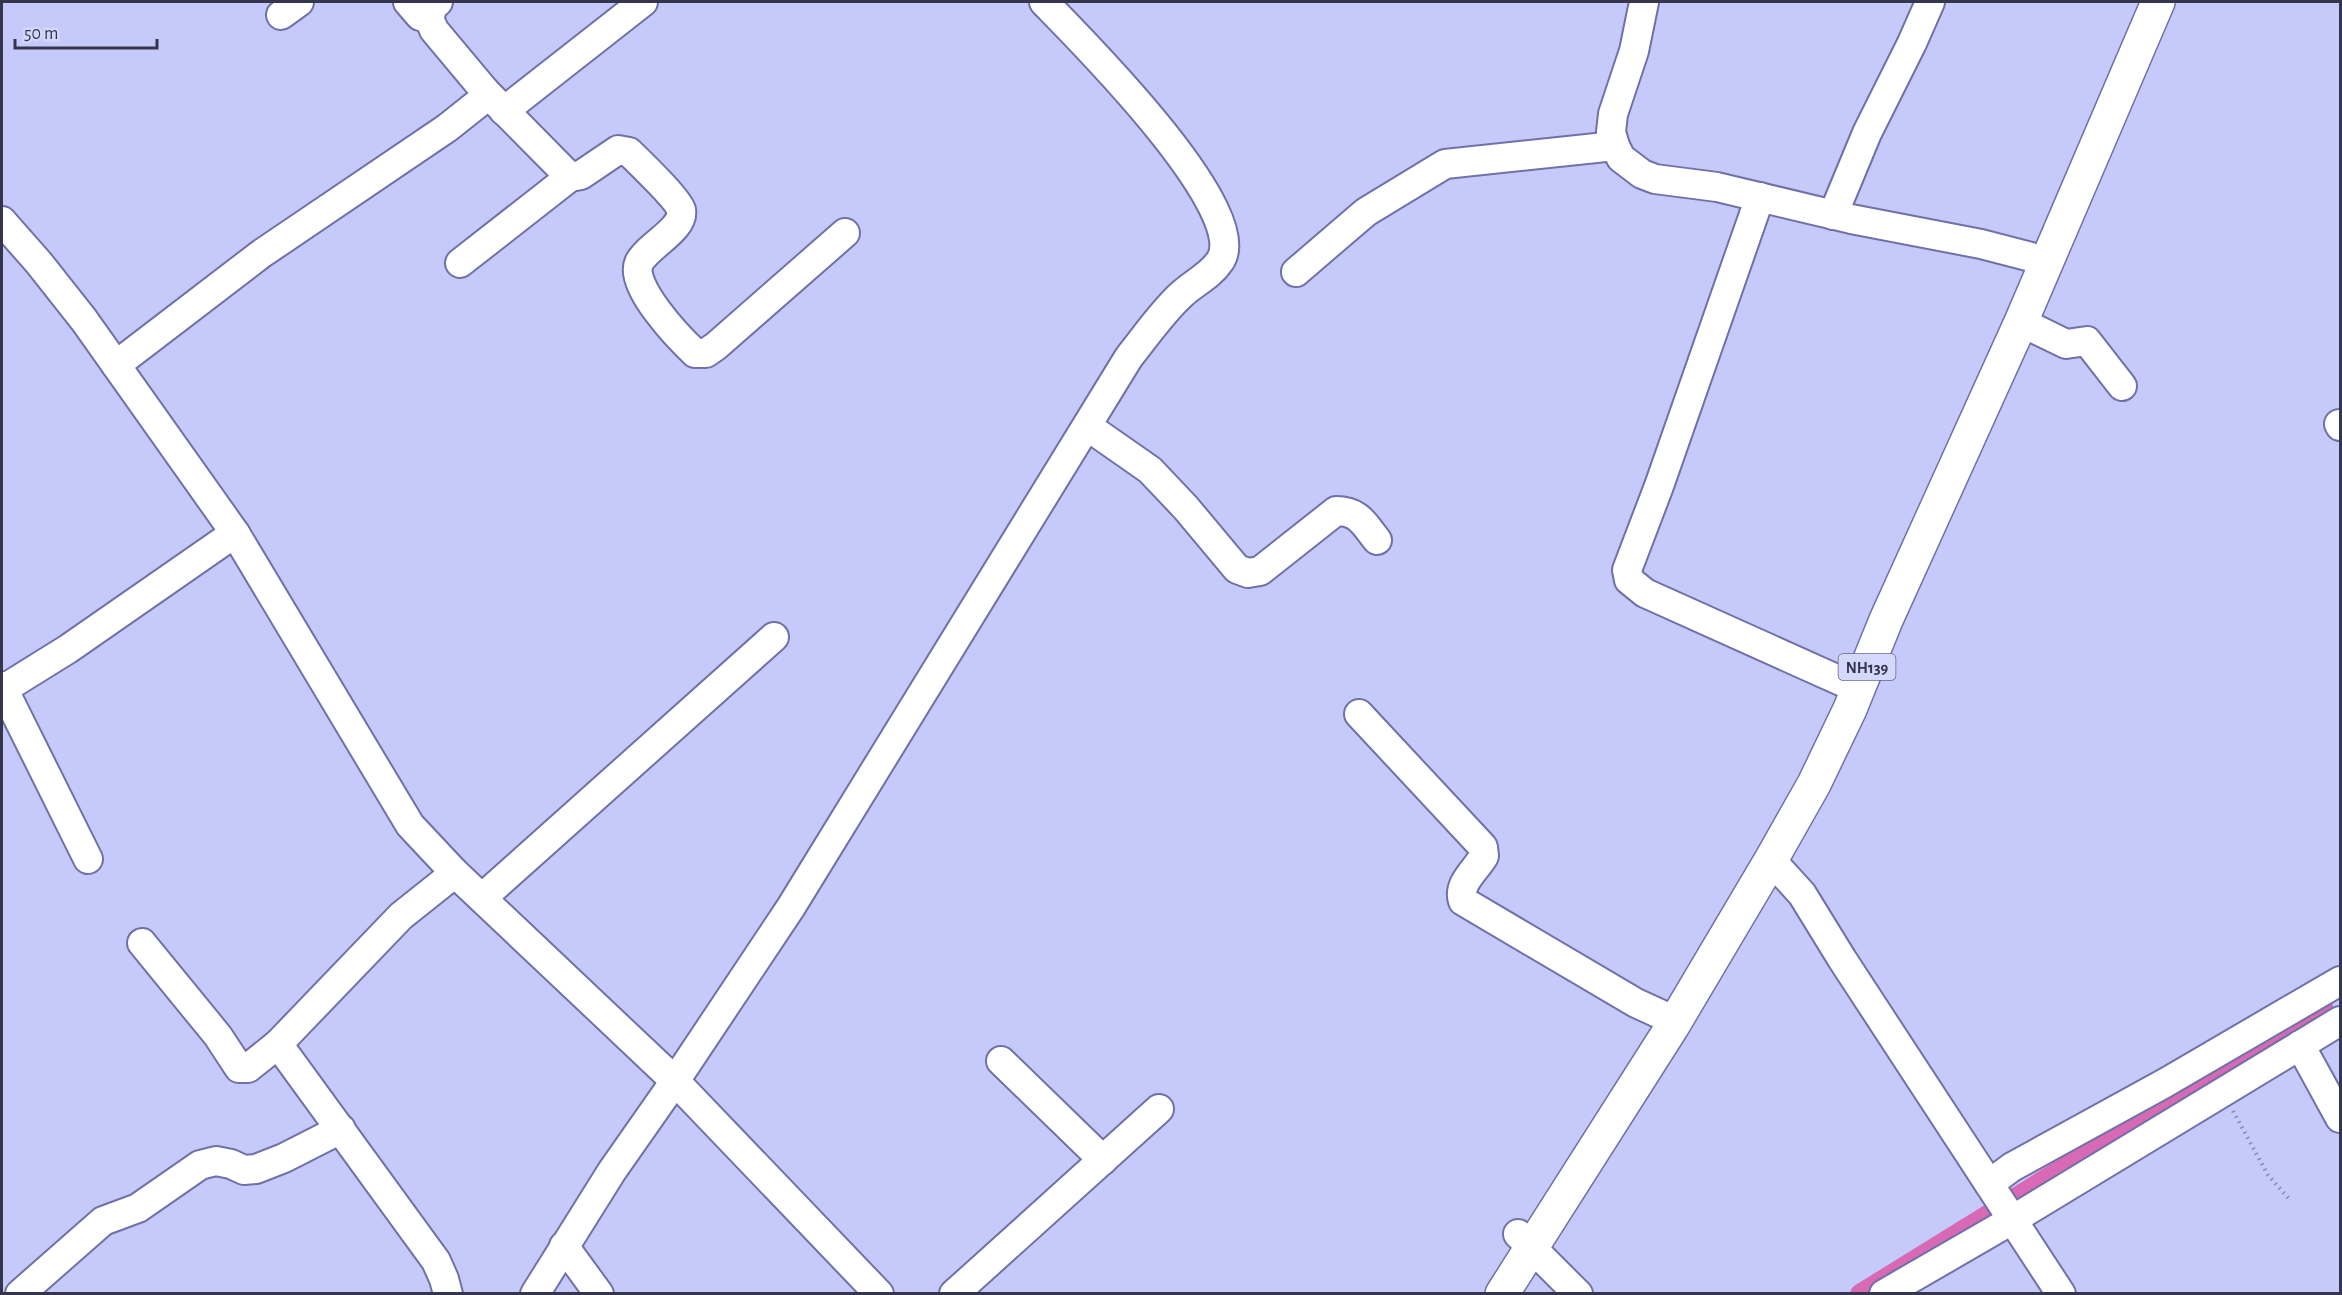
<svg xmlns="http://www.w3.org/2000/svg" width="2342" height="1295" font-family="'Alegreya Sans',sans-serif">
  <rect width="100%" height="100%" fill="#c6cafa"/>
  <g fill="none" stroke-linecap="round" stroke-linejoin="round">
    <path stroke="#d869b4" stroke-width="20" d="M1860,1294L2323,1007"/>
    <defs>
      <g id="minor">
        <path d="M408,2L420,16L429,18"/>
        <path d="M1644,2L1634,51L1613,114L1611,132L1615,146L1621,158L1642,174L1655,179L1717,187L1851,219L1981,244L2031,257"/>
        <path d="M281,15L299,2"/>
        <path d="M485,91L570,177L581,175L618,150L629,152C639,162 678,199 681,210C685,229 647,246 639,263C629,286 679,338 695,353H706L716,346L845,233"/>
        <path d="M504,111L643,2"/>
        <path d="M1760,197L1659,486L1627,570L1629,580L1645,593L1843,682"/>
        <path d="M1833,215L1867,133L1912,43L1930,2"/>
        <path d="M2,221L39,263L84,320L235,533L410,825L455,873L675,1081L879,1294"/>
        <path d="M460,263L570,177"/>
        <path d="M1296,272L1366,212L1445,164L1615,146"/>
        <path d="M2021,322L2066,344L2087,341L2122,386"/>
        <path d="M116,365L261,254L447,128L481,101L485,91L434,30L429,18L433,6L438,2"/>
        <path d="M2339,424L2340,426"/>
        <path d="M1087,426L1150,470L1186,508L1237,569L1248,573L1260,571L1336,511C1359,511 1364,524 1377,540"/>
        <path d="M2,686L88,859"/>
        <path d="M2,690L68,649L235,533"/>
        <path d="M1359,714L1483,847L1484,856C1476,870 1457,884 1463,901L1636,1003L1660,1014"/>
        <path d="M1771,860L1802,894L1842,959L2061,1294"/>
        <path d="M482,898L774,637"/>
        <path d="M142,943L218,1036L239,1068H248L278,1044L401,916L455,873"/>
        <path d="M278,1044L436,1261L444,1279L448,1294"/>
        <path d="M2300,1045L2340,1118"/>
        <path d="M1001,1061L1103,1160"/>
        <path d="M1989,1184L2012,1167L2165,1083L2340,981"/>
        <path d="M1518,1234L1578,1294"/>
        <path d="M564,1246L599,1294"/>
        <path d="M20,1294L103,1221L138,1208L200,1165L216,1161L231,1164L244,1170L256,1169L284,1158L341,1129"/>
        <path d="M535,1294L612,1171L675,1081L791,907L1129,357C1146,336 1162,312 1182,294C1194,283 1211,275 1220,261C1254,212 1079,38 1044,2"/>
        <path d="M954,1294L1159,1109"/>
        <path d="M1884,1294L2012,1220L2340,1021"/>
      </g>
      <path id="highway" d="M1502,1294L1672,1027L1771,860L1814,784L1850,709L1886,620L2021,322L2158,2"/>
    </defs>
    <use href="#minor" stroke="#6f71a7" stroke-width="32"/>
    <use href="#highway" stroke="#6f71a7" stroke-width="36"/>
    <path stroke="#878aaf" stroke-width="4" stroke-dasharray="1.5 4.5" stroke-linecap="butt" d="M2233,1111L2268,1175L2290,1200"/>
    <use href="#minor" stroke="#fff" stroke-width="28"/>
    <use href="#highway" stroke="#fff" stroke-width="33"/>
  </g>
  <g text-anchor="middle" stroke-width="6" stroke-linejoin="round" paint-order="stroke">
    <rect fill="#d5d8fd" stroke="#656782" stroke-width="1.5" x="1838.5" y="654" width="57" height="26" rx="4.5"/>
    <g font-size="16" font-weight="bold" fill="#35364e">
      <text x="1867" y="673">NH139</text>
    </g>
  </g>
  <rect width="2342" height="1295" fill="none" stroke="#35364e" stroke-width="6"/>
  <path d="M15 39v9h142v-9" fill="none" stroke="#35364e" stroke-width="3"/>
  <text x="24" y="39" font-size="18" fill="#35364e" stroke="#d5d8fd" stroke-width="4.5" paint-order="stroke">50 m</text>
</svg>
